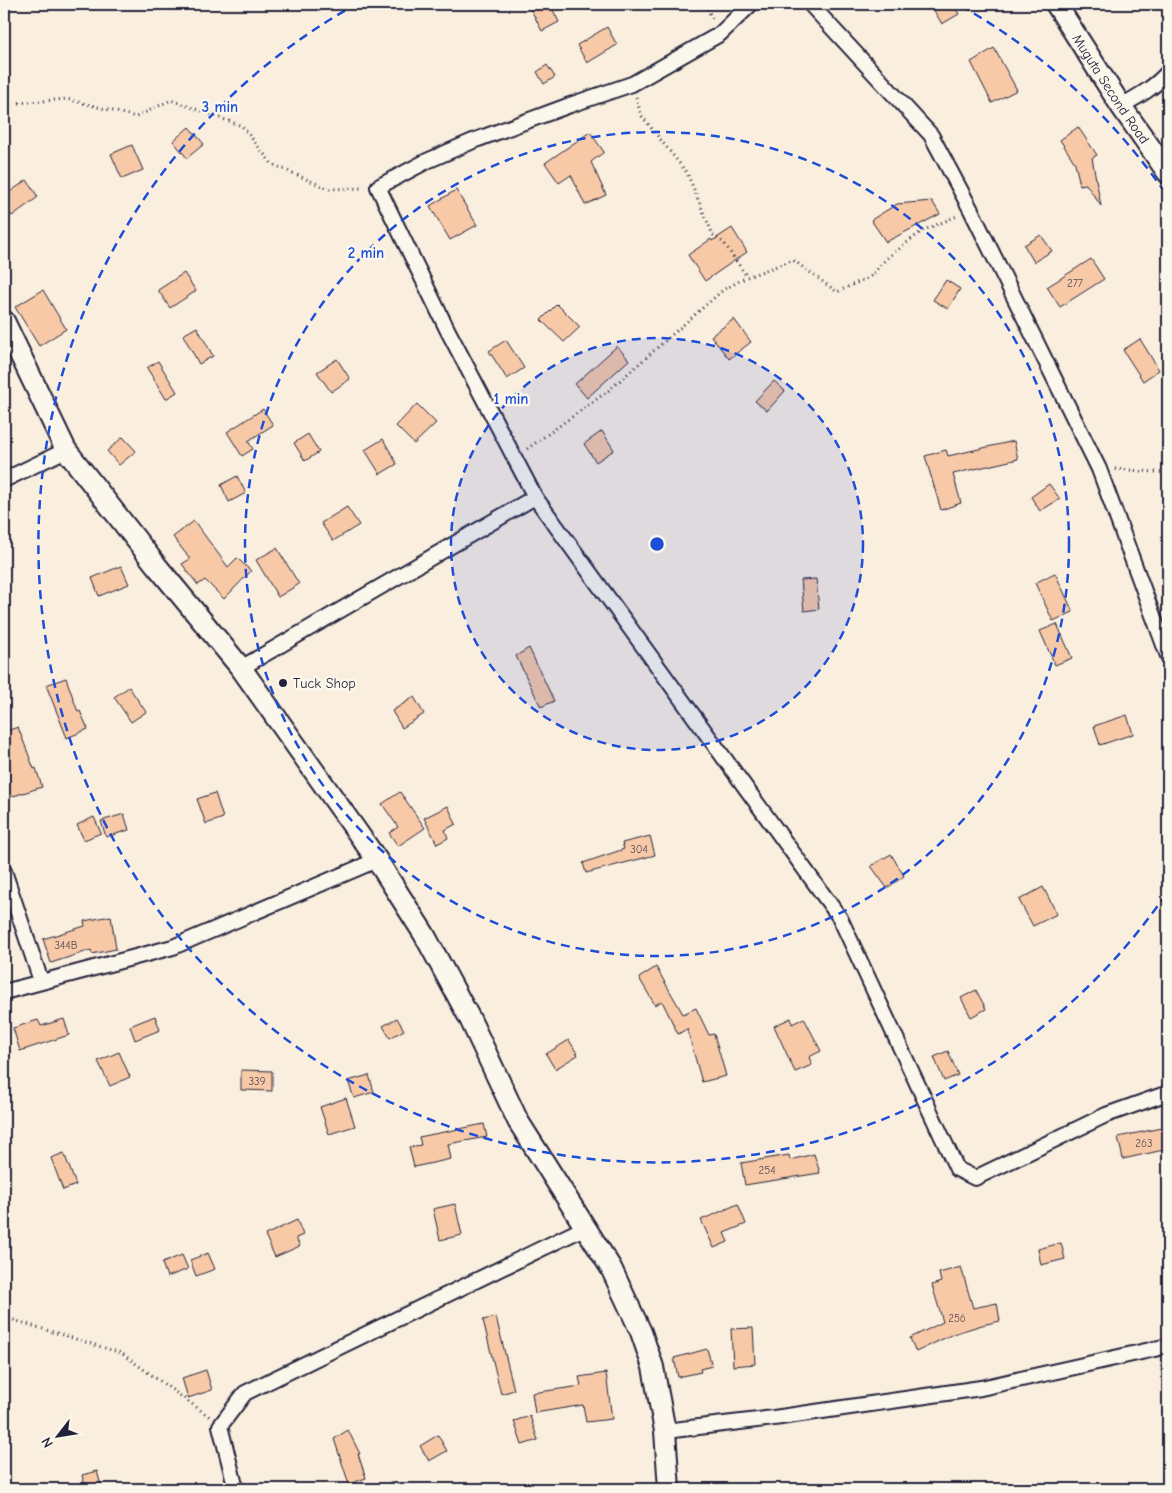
<svg xmlns="http://www.w3.org/2000/svg" width="1172" height="1493" font-family="'Comic Neue',sans-serif">
  <rect width="100%" height="100%" fill="#faeede"/>
  <filter id="ink" filterUnits="userSpaceOnUse"><feTurbulence type="fractalNoise" baseFrequency=".02" numOctaves="2"/><feDisplacementMap in="SourceGraphic" scale="10" xChannelSelector="R" yChannelSelector="G"/><feConvolveMatrix kernelMatrix="1 2 1 2 8 2 1 2 1" color-interpolation-filters="sRGB"/></filter>
  <g filter="url(#ink)">
    <g fill="#f8c9a7" stroke="#22223b">
      <path d="M528,4H550L559,22L542,31Z"/>
      <path d="M930,4H953L959,14L942,24Z"/>
      <path d="M607,27L617,45L587,63L577,45Z"/>
      <path d="M994,48L1017,90L992,103L971,62Z"/>
      <path d="M547,65L555,77L544,84L537,72Z"/>
      <path d="M189,127L204,144L187,158L173,141Z"/>
      <path d="M1078,127L1097,155L1092,158L1101,206L1086,184L1080,185L1075,163L1060,140Z"/>
      <path d="M590,132L604,152L591,162L606,195L585,205L571,175L559,183L545,163Z"/>
      <path d="M132,145L143,170L122,179L111,154Z"/>
      <path d="M27,180L38,197L12,216L4,204V196Z"/>
      <path d="M456,190L477,225L450,240L430,206Z"/>
      <path d="M932,201L940,214L886,242L871,220L897,204Z"/>
      <path d="M732,228L747,252L705,281L688,255L711,239L712,241Z"/>
      <path d="M1041,235L1052,251L1034,262L1024,245Z"/>
      <path d="M1091,259L1104,279L1060,307L1047,287Z"/>
      <path d="M184,273L196,291L170,308L158,290Z"/>
      <path d="M946,280L960,289L948,309L933,300Z"/>
      <path d="M43,290L66,329L39,346L15,307Z"/>
      <path d="M557,304L580,327L564,342L541,320Z"/>
      <path d="M734,319L751,342L729,359L711,336Z"/>
      <path d="M197,327L213,356L199,364L183,335Z"/>
      <path d="M1140,339L1159,370L1143,381L1123,350Z"/>
      <path d="M506,340L524,368L507,379L489,351Z"/>
      <path d="M617,346L629,360L587,398L575,384Z"/>
      <path d="M337,359L350,379L331,392L317,372Z"/>
      <path d="M158,361L177,392L166,399L147,368Z"/>
      <path d="M774,381L785,391L767,411L755,401Z"/>
      <path d="M417,404L436,423L414,444L396,426Z"/>
      <path d="M263,409L273,425L248,441L253,449L242,456L227,432Z"/>
      <path d="M602,431L614,450L596,462L584,444Z"/>
      <path d="M308,434L319,452L305,461L294,443Z"/>
      <path d="M123,437L136,451L119,465L107,451Z"/>
      <path d="M383,439L397,464L380,474L365,450Z"/>
      <path d="M1014,441L1018,459L953,474L961,503L941,510L925,456L946,450L948,456Z"/>
      <path d="M237,476L246,493L229,502L221,485Z"/>
      <path d="M1049,484L1060,499L1040,511L1031,497Z"/>
      <path d="M347,507L359,525L333,541L321,523Z"/>
      <path d="M194,521L228,567L237,558L251,571L224,599L205,580L198,585L182,564L190,559L173,537Z"/>
      <path d="M277,548L299,584L278,597L256,560Z"/>
      <path d="M121,566L129,584L99,596L92,578Z"/>
      <path d="M1055,573L1073,612L1053,621L1035,583Z"/>
      <path d="M816,579L819,609L804,611L801,580Z"/>
      <path d="M1057,624L1072,658L1055,665L1040,631Z"/>
      <path d="M529,648L554,701L541,707L516,656Z"/>
      <path d="M66,678L78,712L80,711L88,729L67,738L46,685Z"/>
      <path d="M129,687L146,712L131,722L114,697Z"/>
      <path d="M414,697L424,714L402,728L392,711Z"/>
      <path d="M1127,715L1133,734L1100,745L1094,726Z"/>
      <path d="M18,727L34,769L36,768L42,787L4,799V732Z"/>
      <path d="M400,792L425,828L398,846L389,833L398,827L382,804Z"/>
      <path d="M215,793L223,818L206,824L197,799Z"/>
      <path d="M448,806L456,824L445,830L448,838L437,844L424,818Z"/>
      <path d="M124,814L129,830L106,837L101,821Z"/>
      <path d="M94,817L101,833L84,840L77,825Z"/>
      <path d="M650,836L655,855L586,873L583,863L624,849L622,843Z"/>
      <path d="M891,854L904,876L887,888L871,866Z"/>
      <path d="M1043,887L1057,914L1033,926L1019,900Z"/>
      <path d="M111,916L116,949L92,954L91,950L51,963L43,939L85,926L84,921Z"/>
      <path d="M656,967L683,1014L696,1008L709,1035L714,1034L726,1076L702,1082L687,1029L678,1034L662,1001L655,1005L639,978Z"/>
      <path d="M976,990L986,1009L971,1017L961,998Z"/>
      <path d="M155,1016L160,1030L135,1040L130,1026Z"/>
      <path d="M397,1018L404,1030L390,1038L383,1026Z"/>
      <path d="M791,1018L792,1024L804,1018L821,1051L809,1057L812,1065L795,1072L774,1026Z"/>
      <path d="M64,1019L69,1035L20,1051L13,1028L38,1020L41,1026Z"/>
      <path d="M569,1040L578,1055L555,1069L546,1054Z"/>
      <path d="M948,1051L958,1075L944,1081L934,1057Z"/>
      <path d="M119,1052L130,1077L110,1086L98,1061Z"/>
      <path d="M241,1070L272,1071V1091L241,1090Z"/>
      <path d="M369,1075L374,1092L354,1098L348,1081Z"/>
      <path d="M346,1098L355,1126L329,1134L320,1107Z"/>
      <path d="M484,1124L487,1137L448,1144L451,1159L414,1167L409,1147L421,1145L419,1137Z"/>
      <path d="M1166,1127L1168,1149L1123,1159L1118,1137Z"/>
      <path d="M64,1153L76,1185L63,1190L51,1158Z"/>
      <path d="M814,1154L820,1173L745,1185L741,1163L789,1155L790,1160Z"/>
      <path d="M455,1204L462,1235L440,1240L433,1209Z"/>
      <path d="M738,1204L746,1224L724,1233L728,1242L714,1248L701,1220Z"/>
      <path d="M297,1220L303,1235L296,1238L300,1246L275,1257L265,1235Z"/>
      <path d="M1061,1243L1065,1259L1041,1265L1038,1249Z"/>
      <path d="M208,1253L215,1269L196,1276L190,1260Z"/>
      <path d="M182,1255L188,1269L167,1277L162,1263Z"/>
      <path d="M961,1267L973,1308L997,1303L1000,1321L982,1325L953,1334L916,1352L910,1338L943,1322L932,1285L941,1282L939,1273Z"/>
      <path d="M496,1317L514,1390L501,1394L483,1320Z"/>
      <path d="M753,1328L755,1364L733,1366L731,1329Z"/>
      <path d="M707,1349L712,1366L700,1369L701,1372L678,1377L674,1358Z"/>
      <path d="M206,1370L212,1390L188,1398L182,1378Z"/>
      <path d="M606,1373L612,1419L586,1422L583,1405L535,1413L532,1393L581,1386L579,1377Z"/>
      <path d="M530,1416L538,1440L522,1445L514,1421Z"/>
      <path d="M348,1430L360,1454H358L366,1478L349,1484L334,1439Z"/>
      <path d="M438,1435L447,1451L429,1461L420,1446Z"/>
      <path d="M97,1471L102,1489H86L82,1475Z"/>
    </g>
    <g fill="none" stroke-linecap="round" stroke-linejoin="round">
      <defs>
        <g id="street">
          <path d="M751,4L720,34L632,84L570,105L473,141L427,161L378,187L447,329L535,497L840,918L957,1169L975,1178L1106,1115L1168,1093"/>
          <path d="M810,4L931,135L971,210L1099,469L1168,656"/>
          <path d="M1121,106C1139,96 1155,87 1168,72"/>
          <path d="M4,480L66,450"/>
          <path d="M241,668L535,497"/>
          <path d="M4,871L41,981"/>
          <path d="M4,992L173,947L377,860"/>
          <path d="M665,1431L774,1418L981,1388L1168,1346"/>
          <path d="M236,1489L220,1426L245,1393L586,1227"/>
        </g>
        <g id="secondary">
          <path id="s1" d="M1056,4L1121,106L1168,173"/>
          <path d="M4,321L66,450L156,565L241,668L377,860L424,934L470,1019L518,1121L611,1268L641,1332L653,1367L665,1431L669,1489"/>
        </g>
      </defs>
      <use href="#street" stroke="#22223b" stroke-width="18"/>
      <use href="#secondary" stroke="#22223b" stroke-width="24"/>
      <g stroke="#22223b" stroke-width="3" stroke-dasharray="1 4" stroke-linecap="butt">
        <path d="M705,4L713,20"/>
        <path d="M636,97L641,115L687,173L713,235L724,243L747,277"/>
        <path d="M4,104L67,99L136,117L171,100L242,126L272,164L329,189L363,188"/>
        <path d="M527,449L608,391L723,290L747,277L793,260L837,292L871,276L886,259L922,231L957,216"/>
        <path d="M1115,469L1168,473"/>
        <path d="M4,1317L121,1353L210,1417"/>
      </g>
      <use href="#street" stroke="#fbf7ec" stroke-width="14"/>
      <use href="#secondary" stroke="#fbf7ec" stroke-width="20"/>
    </g>
  </g>
  <circle cx="657" cy="544" r="206" fill="#1d4ed8" fill-opacity=".12"/>
  <g fill="none" stroke="#1d4ed8" stroke-width="2.5" stroke-dasharray="9 6">
    <circle cx="657" cy="544" r="206"/>
    <circle cx="657" cy="544" r="412"/>
    <path d="M1166 894A618 618 0 1 1 353 6M961 6A618 618 0 0 1 1166 194"/>
  </g>
  <circle fill="#22223b" stroke="#fbf7ec" stroke-width="2" cx="283" cy="683" r="5"/>
  <g text-anchor="middle" stroke-width="5" stroke-linejoin="round" paint-order="stroke">
    <g font-size="11" fill="#584c56">
      <text x="1075" y="287">277</text>
      <text x="639" y="853">304</text>
      <text x="66" y="949">344B</text>
      <text x="257" y="1085">339</text>
      <text x="1144" y="1147">263</text>
      <text x="767" y="1174">254</text>
      <text x="957" y="1322">256</text>
    </g>
    <g font-size="14" fill="#22223b" stroke="#fbf7ec">
      <text dy="5" stroke="none"><textPath href="#s1" startOffset="101">Muguta Second Road</textPath></text>
    </g>
    <g font-size="14" fill="#22223b" stroke="#fbf7ec" text-anchor="start">
      <text x="293" y="688">Tuck Shop</text>
    </g>
  </g>
  <circle cx="657" cy="544" r="8" fill="#1d4ed8" stroke="#fbf7ec" stroke-width="2.5"/>
  <g font-size="15" text-anchor="middle" font-weight="bold" fill="#1d4ed8" stroke="#fbf7ec" stroke-width="5" stroke-linejoin="round" paint-order="stroke">
    <text x="220" y="112">3 min</text>
    <text x="366" y="258">2 min</text>
    <text x="511" y="404">1 min</text>
  </g>
  <rect width="1172" height="1493" fill="none" stroke="#fbf7ec" stroke-width="20"/>
  <rect x="10" y="10" width="1152" height="1473" fill="none" stroke="#22223b" stroke-width="2" filter="url(#ink)"/>
  <g transform="translate(58 1436) rotate(239)" stroke="#fbf7ec" stroke-width="4" paint-order="stroke">
  <path d="M0-4L9 19L0 12L-9 19Z" fill="#22223b"/>
  <text y="-8" font-size="14" font-weight="bold" text-anchor="middle" fill="#22223b">N</text>
  </g>
</svg>
